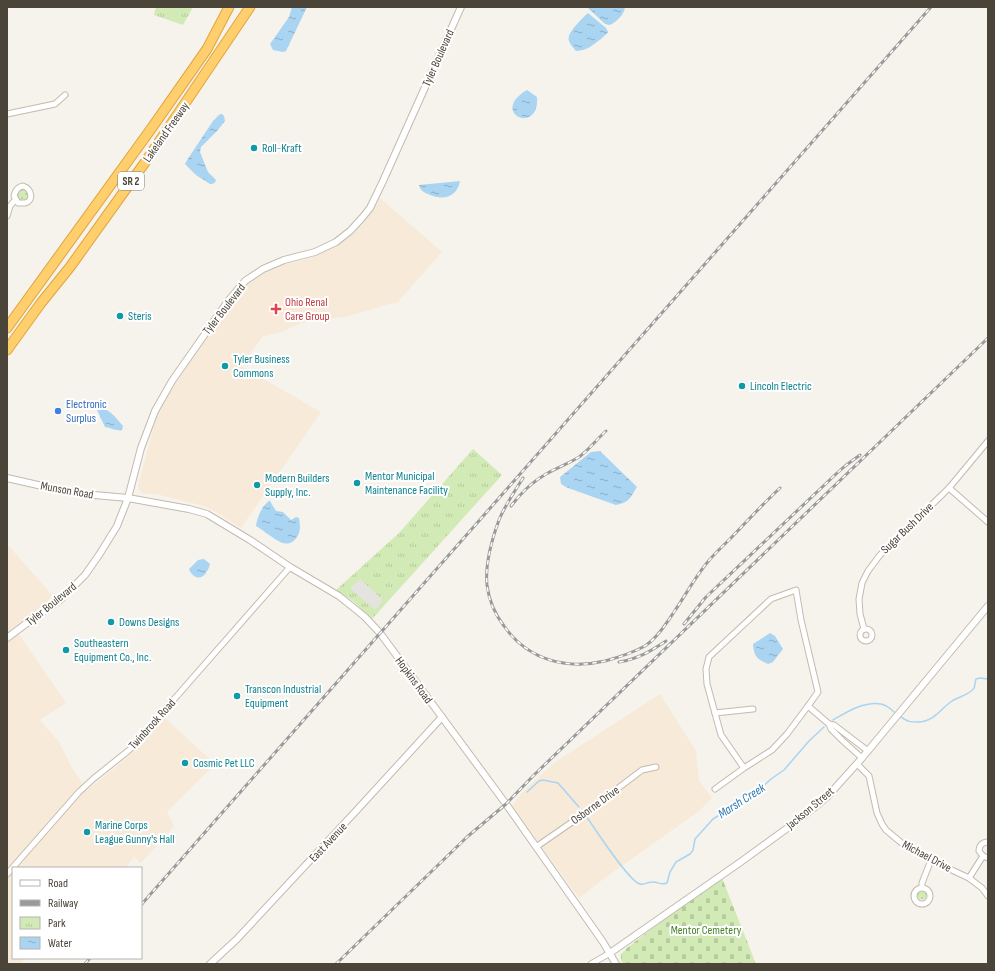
<svg xmlns="http://www.w3.org/2000/svg" width="995" height="971" font-family="'Sofia Sans Condensed',sans-serif">
  <defs>
    <pattern id="grass-dots" width="8" height="8" patternUnits="userSpaceOnUse"><rect width="8" height="8" fill="#d2eab5"/><path d="M2 2h.1M6 6h.1" fill="none" stroke="#b6ca9c" stroke-width="1.8" stroke-linecap="round"/></pattern>
    <pattern id="cemetery-stones" width="16" height="16" patternUnits="userSpaceOnUse"><rect width="16" height="16" fill="#d2eab5"/><path d="M2 7V4a2 2 0 0 1 4 0v3zM10 15v-3a2 2 0 0 1 4 0v3z" fill="#b6ca9c"/></pattern>
    <pattern id="park-tufts" width="24" height="20" patternUnits="userSpaceOnUse"><rect width="24" height="20" fill="#d2eab5"/><path d="M3 7l-1-3M5 7V3M7 7l1-3M15 17l-1-3M17 17v-4M19 17l1-3" fill="none" stroke="#b6ca9c"/></pattern>
    <pattern id="water-ripples" width="26" height="14" patternUnits="userSpaceOnUse"><rect width="26" height="14" fill="#a9d4f2"/><path d="M2 4q2-2 4 0t4 0M15 11q2-2 4 0t4 0" fill="none" stroke="#8caec5"/></pattern>
  </defs>
  <rect width="100%" height="100%" fill="#f6f3ec"/>
  <g fill="#f7ead8">
    <path d="M380,198L442,252L397,303L389,304L349,316L301,323L282,332L263,336L241,366L321,412L241,528L216,512L204,506L160,495L142,493L139,490L138,486L156,418L164,401L226,309L246,285L266,272L279,266L310,258L337,246L351,236L363,224L374,208Z"/>
    <path d="M7,544L52,595L45,605L14,627L66,703L40,720L59,742L72,768L87,790L121,763L141,745L165,718L215,764L167,812L174,826L141,863L134,857L125,868H13V958H25L20,964H7Z"/>
    <path d="M660,694L696,751L699,781L712,798L699,811L602,880L579,898L512,806L521,794L554,763Z"/>
  </g>
  <g fill="url(#grass-dots)">
    <circle cx="23" cy="195" r="6"/>
    <circle cx="922" cy="894" r="5.5"/>
  </g>
  <path fill="url(#cemetery-stones)" d="M722,878L756,964H623L621,960V954L627,948L671,914Z"/>
  <g fill="url(#park-tufts)">
    <path d="M156,7H193L183,25L154,15Z"/>
    <path d="M473,449L502,475L372,619L353,601L336,590L399,533Z"/>
  </g>
  <path fill="#e5e3e0" d="M360,579L383,600L375,610L351,589V587Z"/>
  <g fill="url(#water-ripples)">
    <path d="M292,7H307L286,51L283,52L273,50L270,44L289,17Z"/>
    <path d="M587,7H625C624,15 617,21 610,25L605,24Z"/>
    <path d="M588,13L606,28L608,32C606,35 604,36 601,39C591,46 589,50 576,51C573,47 567,42 569,36C570,31 584,16 588,13Z"/>
    <path d="M527,90L537,97C540,136 488,113 527,90Z"/>
    <path d="M220,114H222L224,116L225,121L217,131L201,147L200,152L208,172L216,180C215,183 214,184 210,184L196,175L185,164L187,160L213,121Z"/>
    <path d="M460,181C457,198 442,201 428,194C423,192 420,190 419,185Z"/>
    <path d="M100,408C110,409 117,419 123,426L122,430C115,431 111,428 105,427L97,410Z"/>
    <path d="M600,451L637,487C630,498 630,502 616,505L568,488L561,484L560,477L591,452Z"/>
    <path d="M269,501H270L276,511L283,512L291,520L296,517L299,518C300,525 301,531 297,537C287,551 276,539 266,533C263,530 259,528 256,526C257,517 262,506 269,501Z"/>
    <path d="M204,559L210,564C209,566 209,569 207,571C202,581 193,579 189,569L198,560Z"/>
    <path d="M770,633L775,636L783,649L773,662L768,664C757,659 754,657 753,644Z"/>
  </g>
  <g fill="none" stroke-linecap="round" stroke-linejoin="round">
    <g stroke="#a9d4f2" stroke-width="1.5">
      <path d="M901,717C909,722 909,722 918,722C934,722 940,709 952,701C958,697 971,694 974,688C975,686 975,682 976,679L980,678L988,679"/>
      <path d="M833,720C847,712 864,701 881,704C886,705 890,708 894,712"/>
      <path d="M527,792L539,781L543,780L558,783L579,807"/>
      <path d="M586,816C594,827 629,882 640,884C644,885 648,882 652,882C658,881 659,886 667,883L670,872L676,862L690,854L693,850L695,839L713,819L721,814L729,806L749,797L758,791L771,779L784,770L809,741L824,727"/>
    </g>
    <defs>
      <g id="minor">
        <path d="M7,114L55,104L65,95"/>
        <path d="M23,186C32,189 34,201 25,203C24,203 19,203 18,203L14,196C15,191 17,187 23,186Z"/>
        <path d="M7,216L10,206L16,199"/>
        <path d="M949,488L988,522"/>
        <circle cx="866" cy="635" r="6"/>
        <path d="M864,629L860,614L859,599L862,583L868,571L880,555L949,488L988,441"/>
        <path d="M808,706L829,724L831,729L843,741L862,758"/>
        <path d="M715,713L753,709"/>
        <path d="M829,724L834,725L868,751"/>
        <path d="M857,764L869,776L877,813L882,824L886,830L904,845L926,858L969,878L982,888L988,896"/>
        <path d="M715,789L744,768L772,750L787,734L808,706L818,692L801,620L796,590L771,599L709,657L706,669L707,684L721,735L744,768"/>
        <path d="M988,842C982,842 979,846 979,851L983,856L988,858"/>
        <path d="M536,847L588,811L642,770L656,767"/>
        <path d="M7,874L79,792L93,779L128,751L144,736L162,713L290,567"/>
        <path d="M969,878L983,856"/>
        <path d="M922,887V883L931,860"/>
        <circle cx="922" cy="896" r="8"/>
        <path d="M591,964L610,953"/>
      </g>
      <g id="tertiary">
        <path d="M7,478L51,488L83,494L128,498L189,509L207,514L250,540L290,567L339,596L354,608L365,617L380,633L506,804L603,942L616,964"/>
        <path d="M7,638L31,620L60,600L85,575L99,555L117,526L128,498L141,448L155,411L172,381L228,301L245,281L263,269L284,260L315,252L336,242L350,231L362,218L370,208L383,181L461,7"/>
        <path d="M610,953L742,861L804,816L827,797L862,758L988,606"/>
        <path d="M210,964L237,939L356,811L442,717"/>
      </g>
      <g id="motorway">
        <path d="M7,328L151,129L207,49L229,7"/>
        <path d="M7,350L41,303L70,267L146,161L250,7"/>
      </g>
    </defs>
    <use href="#minor" stroke="#c2bbae" stroke-width="7"/>
    <use href="#tertiary" stroke="#c2bbae" stroke-width="8"/>
    <use href="#motorway" stroke="#e0a43c" stroke-width="11"/>
    <use href="#minor" stroke="#fff" stroke-width="5"/>
    <use href="#tertiary" stroke="#fff" stroke-width="6"/>
    <use href="#motorway" stroke="#ffcf6e" stroke-width="9"/>
    <defs>
      <g id="rail">
        <path d="M523,478C515,491 505,505 499,520C492,539 485,565 487,585C489,601 494,613 504,626C528,660 566,670 605,661C620,657 632,653 645,646C657,638 666,624 674,612C685,596 694,579 706,564C713,555 723,546 731,538C747,521 763,504 780,488"/>
        <path d="M511,506C520,494 532,482 546,474C556,468 568,464 579,457C589,450 597,439 606,431"/>
        <path d="M684,624L697,608L706,597L836,474L845,466L860,455"/>
        <path d="M619,662C638,659 651,651 666,641"/>
        <path d="M141,905L931,7"/>
        <path d="M85,964L90,958"/>
        <path d="M336,964L467,837L506,804L534,775L988,338"/>
      </g>
    </defs>
    <use href="#rail" stroke="#9a9a9a" stroke-width="3"/>
    <use href="#rail" stroke="#fff" stroke-width="1.5" stroke-dasharray="4.5" stroke-linecap="butt"/>
  </g>
  <g fill="#0f9aa8" stroke="#fff" stroke-width="1.5">
    <circle cx="254" cy="148" r="4"/>
    <circle cx="120" cy="316" r="4"/>
    <circle cx="225" cy="366" r="4"/>
    <circle cx="742" cy="386" r="4"/>
    <circle cx="357" cy="483" r="4"/>
    <circle cx="257" cy="485" r="4"/>
    <circle cx="111" cy="622" r="4"/>
    <circle cx="66" cy="650" r="4"/>
    <circle cx="237" cy="696" r="4"/>
    <circle cx="185" cy="763" r="4"/>
    <circle cx="87" cy="832" r="4"/>
  </g>
  <path fill="#e0444e" stroke="#fff" stroke-width="1.5" d="M274 303h4v4h4v4h-4v4h-4v-4h-4v-4h4z"/>
  <circle fill="#3f7fe0" stroke="#fff" stroke-width="1.5" cx="58" cy="411" r="4"/>
  <g text-anchor="middle" stroke-width="4" stroke-linejoin="round" paint-order="stroke">
    <rect fill="#fff" stroke="#817c74" stroke-width="1" x="118" y="172" width="26" height="18" rx="3"/>
    <g font-size="11" font-weight="bold" fill="#4b4439">
      <text x="131" y="185">SR 2</text>
    </g>
    <g font-size="12" fill="#4b4439" stroke="#fff">
      <text transform="translate(438 58) rotate(-66)" y="4">Tyler Boulevard</text>
      <text transform="translate(166 132) rotate(-55)" y="4">Lakeland Freeway</text>
      <text transform="translate(224 309) rotate(-52)" y="4">Tyler Boulevard</text>
      <text transform="translate(67 490) rotate(10)" y="4">Munson Road</text>
      <text transform="translate(907 528) rotate(-44)" y="4">Sugar Bush Drive</text>
      <text transform="translate(51 604) rotate(-39)" y="4">Tyler Boulevard</text>
      <text transform="translate(414 680) rotate(54)" y="4">Hopkins Road</text>
      <text transform="translate(152 724) rotate(-48)" y="4">Twinbrook Road</text>
      <text transform="translate(595 805) rotate(-36)" y="4">Osborne Drive</text>
      <text transform="translate(810 808) rotate(-40)" y="4">Jackson Street</text>
      <text transform="translate(328 842) rotate(-47)" y="4">East Avenue</text>
      <text transform="translate(927 856) rotate(28)" y="4">Michael Drive</text>
    </g>
    <g font-size="12" fill="#0d838f" stroke="#fff" text-anchor="start">
      <text x="262" y="152">Roll-Kraft</text>
      <text x="128" y="320">Steris</text>
      <text x="233" y="363">Tyler Business<tspan x="233" dy="14">Commons</tspan></text>
      <text x="750" y="390">Lincoln Electric</text>
      <text x="365" y="480">Mentor Municipal<tspan x="365" dy="14">Maintenance Facility</tspan></text>
      <text x="265" y="482">Modern Builders<tspan x="265" dy="14">Supply, Inc.</tspan></text>
      <text x="119" y="626">Downs Designs</text>
      <text x="74" y="647">Southeastern<tspan x="74" dy="14">Equipment Co., Inc.</tspan></text>
      <text x="245" y="693">Transcon Industrial<tspan x="245" dy="14">Equipment</tspan></text>
      <text x="193" y="767">Cosmic Pet LLC</text>
      <text x="95" y="829">Marine Corps<tspan x="95" dy="14">League Gunny's Hall</tspan></text>
    </g>
    <g font-size="12" fill="#be3a42" stroke="#fff" text-anchor="start">
      <text x="285" y="306">Ohio Renal<tspan x="285" dy="14">Care Group</tspan></text>
    </g>
    <g font-size="12" fill="#366cbe" stroke="#fff" text-anchor="start">
      <text x="66" y="408">Electronic<tspan x="66" dy="14">Surplus</tspan></text>
    </g>
    <g font-size="12" fill="#4a7f2a" stroke="#fff">
      <text x="706" y="934">Mentor Cemetery</text>
    </g>
    <g font-size="13" font-style="italic" fill="#2e7ab2" stroke="#fff">
      <text transform="translate(741 800) rotate(-33)" y="5">Marsh Creek</text>
    </g>
  </g>
  <rect width="995" height="971" fill="none" stroke="#4b4439" stroke-width="16"/>
  <rect x="12" y="867" width="130" height="92" fill="#ffffff" stroke="#b7b4b0"/>
  <rect x="20" y="880" width="20" height="6" fill="#ffffff" stroke="#b7b4b0"/>
  <text x="48" y="887" font-size="12" fill="#4b4439">Road</text>
  <rect x="20" y="900" width="20" height="6" fill="#9a9a9a" stroke="#b7b4b0"/>
  <text x="48" y="907" font-size="12" fill="#4b4439">Railway</text>
  <rect x="20" y="917" width="20" height="12" fill="url(#park-tufts)" stroke="#b7b4b0"/>
  <text x="48" y="927" font-size="12" fill="#4b4439">Park</text>
  <rect x="20" y="937" width="20" height="12" fill="url(#water-ripples)" stroke="#b7b4b0"/>
  <text x="48" y="947" font-size="12" fill="#4b4439">Water</text>
</svg>
